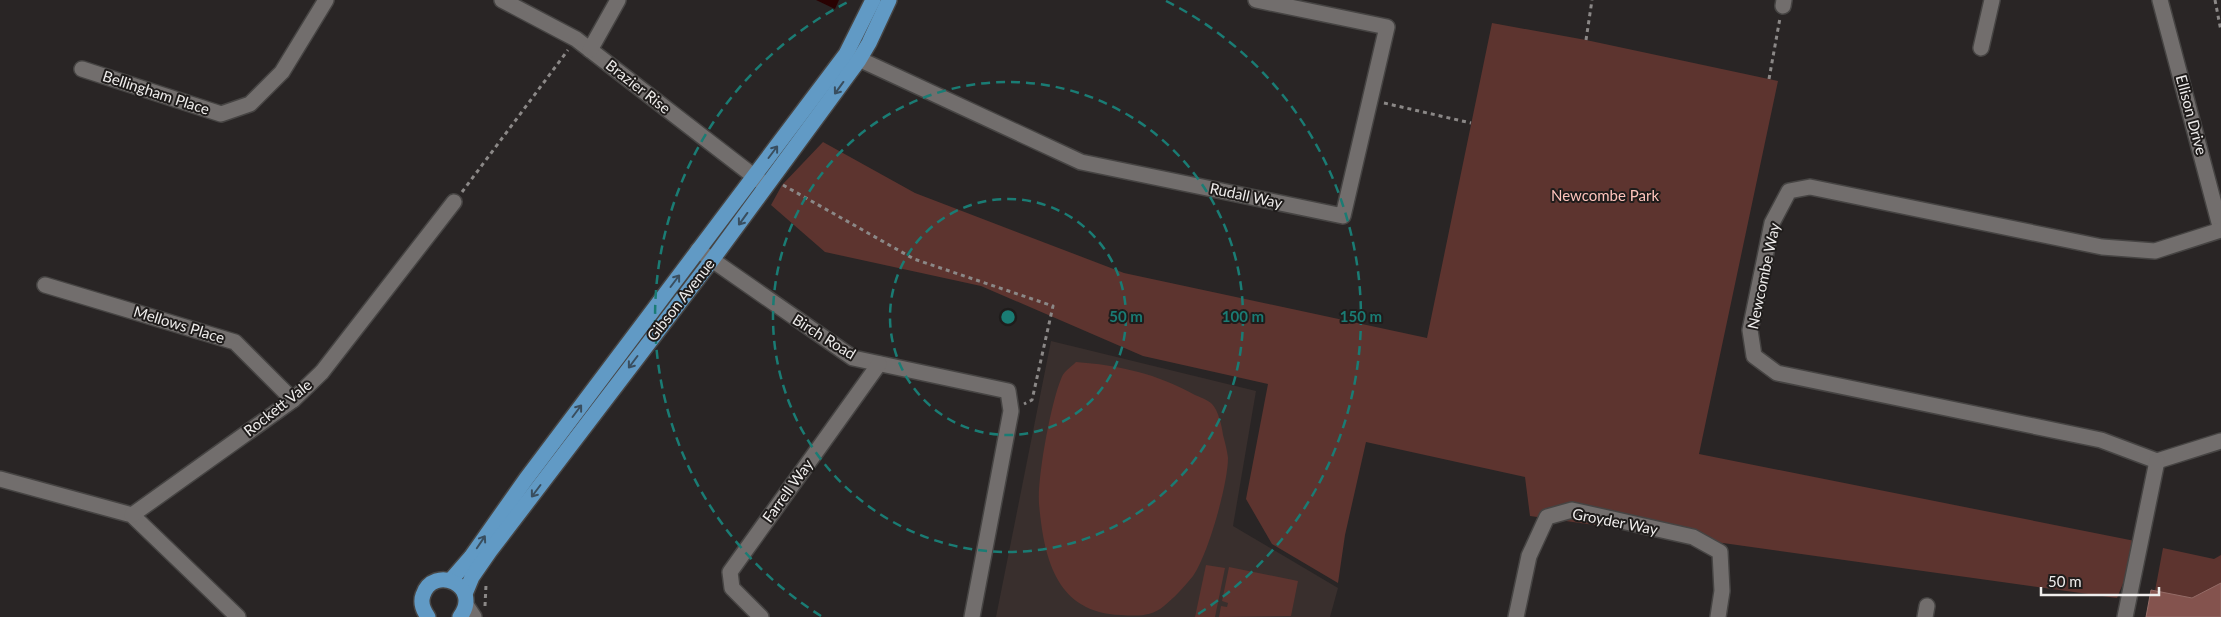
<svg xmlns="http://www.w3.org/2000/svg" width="2221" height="617" font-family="Lato,sans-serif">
  <rect width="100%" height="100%" fill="#292525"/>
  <path fill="#392f2d" d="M1051,341L1256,391L1233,526L1338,588L1330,617H996Z"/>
  <g fill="#5d342f">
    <path d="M1492,23L1586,40L1778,81L1699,454L2140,542L2117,598L1530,516L1525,477L1366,442L1345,535L1338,583L1272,544L1246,499L1268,384L1143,356L981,286L825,252L771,205L782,185L823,142L915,193L1124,273L1427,338Z"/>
    <path d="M1076,362C1118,365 1158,374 1195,395C1200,397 1208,400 1212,404C1218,410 1222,426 1223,435C1225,442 1227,450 1228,458C1228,484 1208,555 1193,576C1185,586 1174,598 1164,606C1151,617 1137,616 1121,615C1056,613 1044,558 1039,504C1037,478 1051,403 1061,379C1063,372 1071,367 1076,362Z"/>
    <path d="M2163,548L2214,559L2221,555V605L2152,607Z"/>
    <path d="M1206,565L1225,568L1215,617H1195Z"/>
    <path d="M1229,567L1298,581L1291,616L1219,617L1221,606L1227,607L1228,603L1222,601Z"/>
  </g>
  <path fill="#290202" d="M816,0H839L835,9Z"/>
  <path fill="#84534e" stroke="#956c67" d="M2221,583V617H2146L2151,590L2192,598Z"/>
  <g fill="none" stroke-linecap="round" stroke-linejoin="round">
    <defs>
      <g id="minor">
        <path d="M502,0L576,39L764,184"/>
        <path d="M2160,0L2221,230"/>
        <path d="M1783,6L1784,0"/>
        <path d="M1981,48L1992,0"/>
        <path d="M590,50L618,0"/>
        <path d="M848,54L1081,162L1343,216L1387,27L1256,0"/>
        <path d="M82,69L221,114L250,104L282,72L326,0"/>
        <path d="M698,250L853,358L1008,391L1011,411L972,617"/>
        <path d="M45,285L235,342L293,400"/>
        <path d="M2157,461L2101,440L1777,373L1754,356L1750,330L1772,223L1789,191L1810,187L2102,247L2155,251L2221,230"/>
        <path d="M2157,461L2221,441"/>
        <path d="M0,479L132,515L238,617"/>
        <path d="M132,515L293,400L322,372L454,202"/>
        <path d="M466,605L474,617"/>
        <path d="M761,617L732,588L730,572L879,364"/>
        <path d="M1516,617L1529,556L1547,517L1572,510L1693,537L1720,552L1722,591L1718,617"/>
        <path d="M1925,617L1927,606"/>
        <path d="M2125,617L2157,461"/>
      </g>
      <g id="major">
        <path d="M451,580L471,557L526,479L846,54L873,0"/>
        <path d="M465,594L472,577L490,551L712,260L859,60L869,43L889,0"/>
        <path d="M428,617C423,610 420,603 423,595C433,564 483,585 460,617"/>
      </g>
    </defs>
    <use href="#minor" stroke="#464443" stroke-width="18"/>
    <use href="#major" stroke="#464443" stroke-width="18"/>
    <g stroke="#8b8887" stroke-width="3" stroke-dasharray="4 4" stroke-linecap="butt">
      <path d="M2215,0L2221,31"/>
      <path d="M1586,40L1592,0"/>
      <path d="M1769,79L1780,18"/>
      <path d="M1384,103L1471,123"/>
      <path d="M783,185L914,259L1053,306L1032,400L1024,404"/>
      <path d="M462,192L568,50"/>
      <path d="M485,606L486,585"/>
    </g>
    <use href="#minor" stroke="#726e6d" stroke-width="15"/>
    <use href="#major" stroke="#619ac5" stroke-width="15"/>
  </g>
  <defs><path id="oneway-shaft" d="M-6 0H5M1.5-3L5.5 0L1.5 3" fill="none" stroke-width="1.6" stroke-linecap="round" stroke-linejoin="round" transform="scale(1.25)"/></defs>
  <g stroke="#394e5f">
    <use href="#oneway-shaft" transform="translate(839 88) rotate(126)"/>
    <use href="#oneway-shaft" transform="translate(773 152) rotate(-53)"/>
    <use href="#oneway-shaft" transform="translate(743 219) rotate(126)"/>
    <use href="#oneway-shaft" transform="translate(675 281) rotate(-53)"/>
    <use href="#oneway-shaft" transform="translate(633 362) rotate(127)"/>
    <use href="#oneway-shaft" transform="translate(577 411) rotate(-53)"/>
    <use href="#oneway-shaft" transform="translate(536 491) rotate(127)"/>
    <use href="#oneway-shaft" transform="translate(481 542) rotate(-56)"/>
  </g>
  <g fill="none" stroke="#1a7c74" stroke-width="2.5" stroke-dasharray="9 6">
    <circle cx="1008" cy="317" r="118"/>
    <circle cx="1008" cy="317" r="235"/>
    <path d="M821 616A353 353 0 0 1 850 1M1166 1A353 353 0 0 1 1195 616"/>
  </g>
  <g text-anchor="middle" stroke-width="4" stroke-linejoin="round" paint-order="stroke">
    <g font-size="15" fill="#efedec" stroke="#1f1c1b">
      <text transform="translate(638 87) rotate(38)" y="5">Brazier Rise</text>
      <text transform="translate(156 93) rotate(18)" y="5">Bellingham Place</text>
      <text transform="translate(2191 115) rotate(75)" y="5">Ellison Drive</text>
      <text transform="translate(1246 196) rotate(12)" y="5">Rudall Way</text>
      <text transform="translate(1764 276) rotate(-78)" y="5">Newcombe Way</text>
      <text transform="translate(681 300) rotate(-52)" y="5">Gibson Avenue</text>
      <text transform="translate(179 325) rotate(17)" y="5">Mellows Place</text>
      <text transform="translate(824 337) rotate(32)" y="5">Birch Road</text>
      <text transform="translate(278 408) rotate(-38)" y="5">Rockett Vale</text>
      <text transform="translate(788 491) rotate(-54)" y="5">Farrell Way</text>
      <text transform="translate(1615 522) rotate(11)" y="5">Groyder Way</text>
    </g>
    <g font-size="15" fill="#ffc4bc" stroke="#1f1c1b">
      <text x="1605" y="201">Newcombe Park</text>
    </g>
  </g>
  <circle cx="1008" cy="317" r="8" fill="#1a7c74" stroke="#1f1c1b" stroke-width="2.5"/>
  <g font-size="15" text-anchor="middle" font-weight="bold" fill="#1a7c74" stroke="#1f1c1b" stroke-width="4" stroke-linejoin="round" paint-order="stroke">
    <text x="1126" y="322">50 m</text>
    <text x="1243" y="322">100 m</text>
    <text x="1361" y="322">150 m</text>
  </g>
  <path d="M2041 587v8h118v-8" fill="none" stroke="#efedec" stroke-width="2.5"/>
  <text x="2048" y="587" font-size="15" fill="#efedec" stroke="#1f1c1b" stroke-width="4" paint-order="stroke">50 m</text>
</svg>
